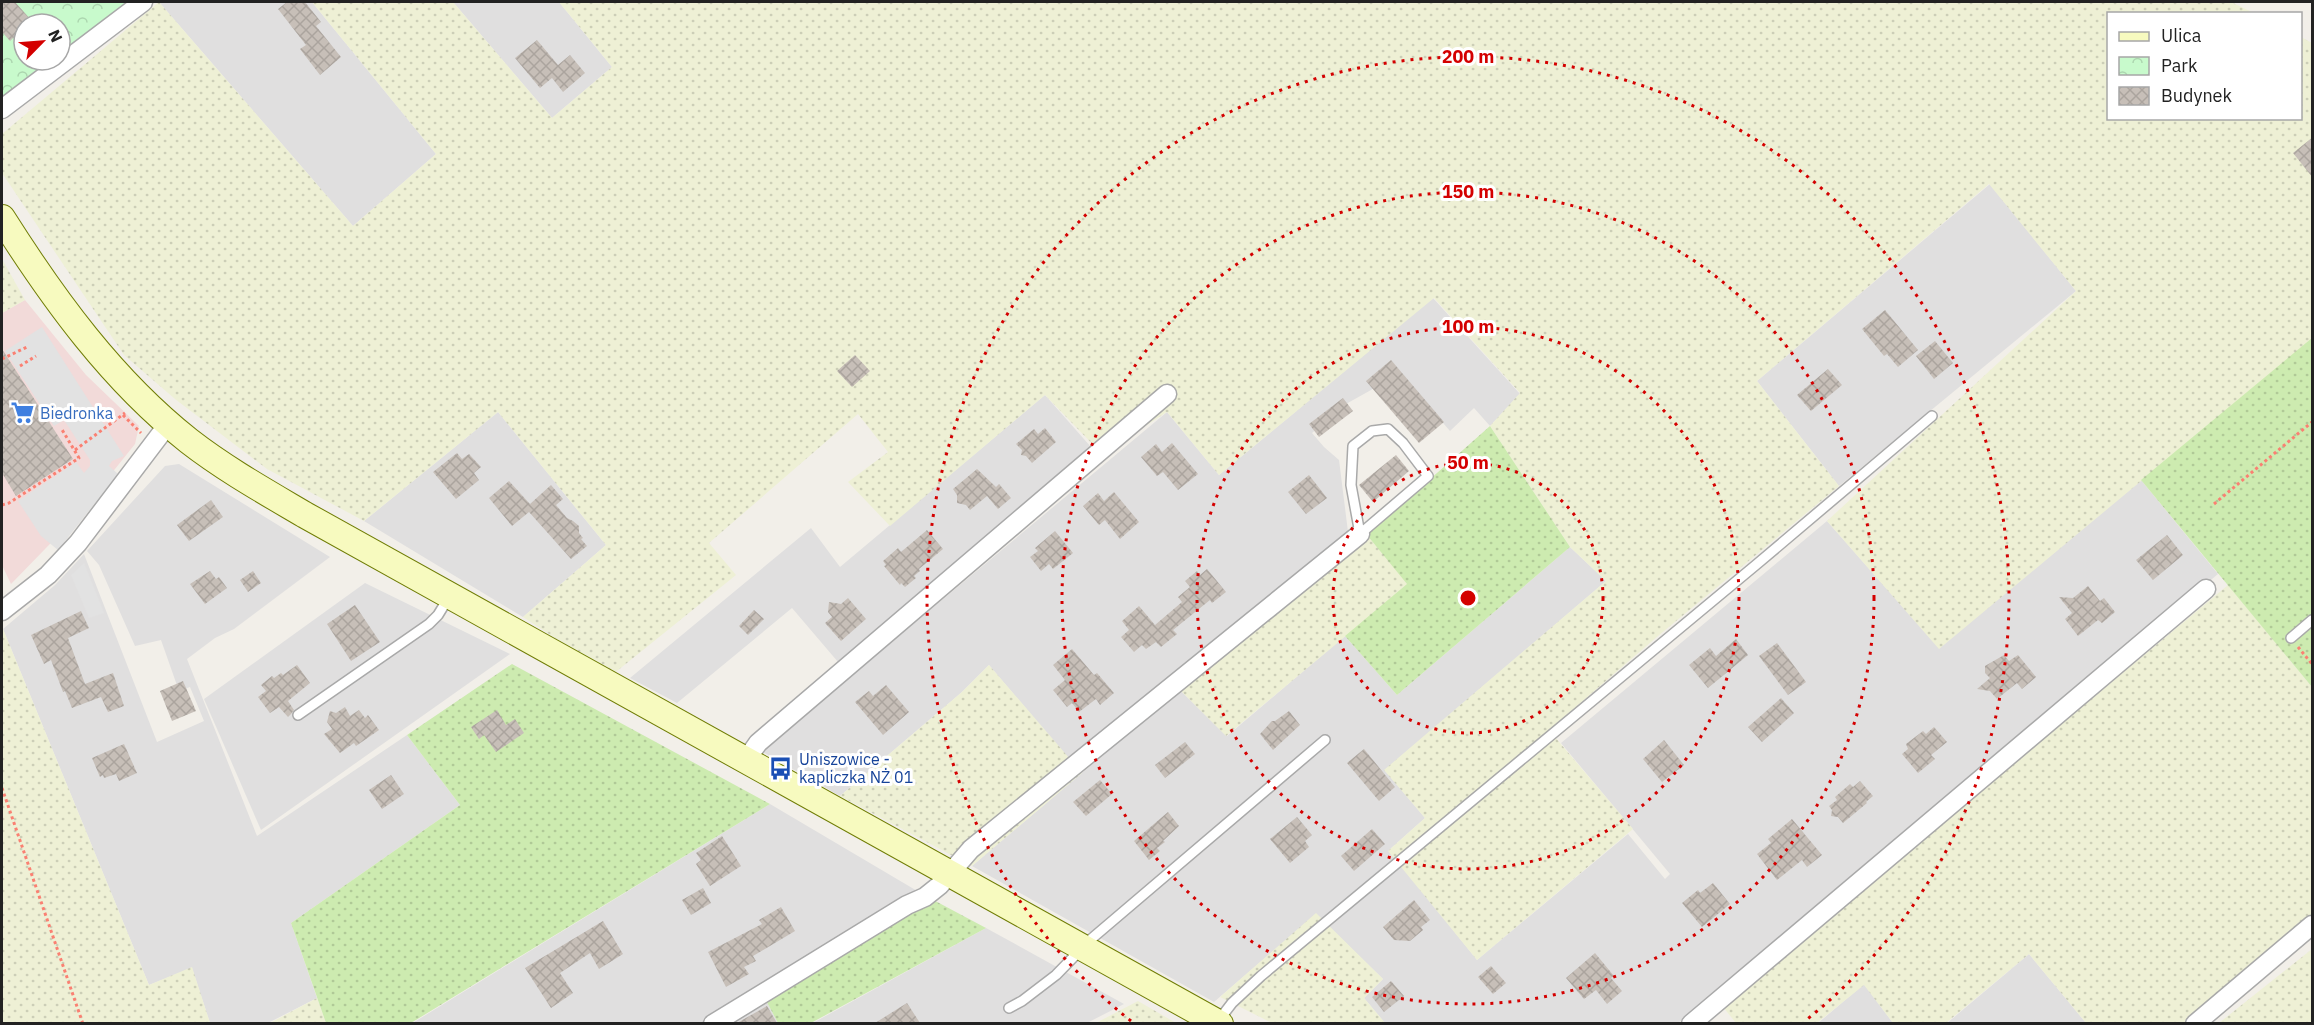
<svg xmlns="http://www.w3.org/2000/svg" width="2314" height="1025" font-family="'IBM Plex Sans',sans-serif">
  <defs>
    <pattern id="farmland-dots" width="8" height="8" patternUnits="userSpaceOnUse" patternTransform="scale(1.5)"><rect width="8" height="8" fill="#eef0d5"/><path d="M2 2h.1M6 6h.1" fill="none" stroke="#ccceb7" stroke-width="1.8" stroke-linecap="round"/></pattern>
    <pattern id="grass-dots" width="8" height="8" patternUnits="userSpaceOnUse" patternTransform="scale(1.5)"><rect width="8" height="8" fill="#cdebb0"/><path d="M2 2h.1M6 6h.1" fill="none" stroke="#b0c997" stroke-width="1.8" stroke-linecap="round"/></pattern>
    <pattern id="park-crowns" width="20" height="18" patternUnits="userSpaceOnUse" patternTransform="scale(1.5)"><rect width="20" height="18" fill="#c8facc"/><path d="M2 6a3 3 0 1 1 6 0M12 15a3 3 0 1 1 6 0" fill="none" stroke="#acd6af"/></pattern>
    <pattern id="building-cross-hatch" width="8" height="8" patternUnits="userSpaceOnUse" patternTransform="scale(1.5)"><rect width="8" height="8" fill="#c7bfb8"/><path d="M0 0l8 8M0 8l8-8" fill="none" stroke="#aba49e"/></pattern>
  </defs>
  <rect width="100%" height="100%" fill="#f2efe9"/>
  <g fill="#e0dfdf">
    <path d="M159,2H312L436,154L353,226Z"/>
    <path d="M453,2H559L612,67L552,118Z"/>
    <path d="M1990,184L2076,291L1839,486L1757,381Z"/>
    <path d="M1433,298L1520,394L1490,426L1474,408L1450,431L1396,369L1371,390L1346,404L1312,433L1324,447L1339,460L1348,532L1206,648L1073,764L989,665L962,692L840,796L761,751L1167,412L1219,475Z"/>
    <path d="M1045,395L1091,447L844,669L792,608L677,703L630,678L811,528L840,567Z"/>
    <path d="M498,412L606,545L523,617L364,521Z"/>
    <path d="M179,464L330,557L234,629L215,638L187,659L257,836L407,735L460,805L291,923L317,998L268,1023H210L192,968L149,985L3,629L55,585L84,554L157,742L204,721L190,687L179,691L161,640L135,646L99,565L87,551L165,466Z"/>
    <path d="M2141,480L2218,574L1876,861L1678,1023H1385L1364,998L1383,979L1316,914L1214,1002L972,866L1180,690L1227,736L1345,636L1397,695L1570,547L1606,581L1385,770L1425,818L1389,850L1477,960L1628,834L1665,879L1670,874L1561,743L1827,521L1939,648Z"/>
    <path d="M365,583L510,654L261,830L204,699Z"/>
    <path d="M770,804L924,895L761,991L778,1023L411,1024Z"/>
    <path d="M986,928L1124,1004L1087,1023L811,1024Z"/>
    <path d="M2029,954L2086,1023L1946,1024Z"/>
    <path d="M1864,984L1893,1023L1817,1024Z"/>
  </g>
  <path fill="#f2dad9" d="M25,300L86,375L139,426L135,444L79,514L11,584L2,565V313Z"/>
  <g fill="url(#farmland-dots)">
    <path d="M159,2L353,226L436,154L312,2H453L552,118L612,67L559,2H2231L2254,13L2108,14V118H2300L2301,37L2312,43V339L1939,649L1827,521L2076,291L1989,184L1757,381L1839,486L1658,636L1549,730L1633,829L1477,960L1388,851L1425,818L1384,770L1606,581L1570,547L1490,426L1520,393L1434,298L1219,475L1167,412L1102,454L1045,395L890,526L848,482L888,452L858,414L709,543L736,575L612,675L523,617L606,545L498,412L364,521L267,469L175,399L124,355L2,173V134Z"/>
    <path d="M2,259L25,300L2,313Z"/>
    <path d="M1367,535L1408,584L1226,736L1180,690Z"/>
    <path d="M2228,585L2312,687V916L2187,1023H2086L2029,954L1946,1023H1893L1864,985L1817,1023H1736L1723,1007Z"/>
    <path d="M3,629L149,985L192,967L210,1023H2V630Z"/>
    <path d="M989,665L1082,773L972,866L840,796L962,692Z"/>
    <path d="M1316,913L1383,979L1364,998L1385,1023H1272L1220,997Z"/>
    <path d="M2312,949V1023H2219Z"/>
    <path d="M317,998L326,1023L268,1024Z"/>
    <path d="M1138,1001L1176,1023H1096Z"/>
  </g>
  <g fill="url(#grass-dots)">
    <path d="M2312,338V687L2141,480Z"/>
    <path d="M1490,426L1570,547L1397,695L1345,636L1407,584L1367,535Z"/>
    <path d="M512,664L770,804L411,1023H326L291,923L460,805L407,735Z"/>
    <path d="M924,895L986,928L811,1023H778L761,991Z"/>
  </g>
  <path fill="url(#park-crowns)" fill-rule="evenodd" d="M2,2H137L2,115ZM24,24H60V60H24Z"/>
  <g fill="#e2e2e2">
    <path d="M42,327L124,456L112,461L109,466L118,474L58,550L41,536L18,501L76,462L84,473L90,466V460L64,420L54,426L5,351Z"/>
    <path d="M84,563L104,613L89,618L71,575Z"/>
  </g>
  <g fill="url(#building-cross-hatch)">
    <path d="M2,2H15L32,21L29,24H24V28L10,41L2,32Z"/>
    <path d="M287,2H305L321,22L316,26L341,57L320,75L300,49L306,45L278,9Z"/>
    <path d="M537,40L558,65L570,55L585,73L563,92L552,78L540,88L515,58Z"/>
    <path d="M2313,137V178L2293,153Z"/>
    <path d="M1885,310L1918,350L1898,367L1887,354L1884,356L1862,329Z"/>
    <path d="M1935,341L1953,363L1934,379L1916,356Z"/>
    <path d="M2,349L73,459L16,496L2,473Z"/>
    <path d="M855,355L870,371L852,387L837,371Z"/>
    <path d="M1391,360L1444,422L1419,443L1366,381Z"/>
    <path d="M1828,369L1842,385L1811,411L1797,395Z"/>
    <path d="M1343,398L1353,411L1319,437L1309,424Z"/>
    <path d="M1045,428L1056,442L1032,463L1026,456L1021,455L1022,450L1016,444L1034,429L1038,434Z"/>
    <path d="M1172,443L1198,474L1178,490L1163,472L1157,476L1141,457L1156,444L1162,452Z"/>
    <path d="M457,453L462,459L469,454L481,467L474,473L479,480L456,499L433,472Z"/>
    <path d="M1396,455L1409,471L1373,502L1359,485Z"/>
    <path d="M977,469L996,487L999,484L1011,498L998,509L987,496L970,510L966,505L957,503V495L953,489Z"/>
    <path d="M1309,475L1327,498L1306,514L1288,492Z"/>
    <path d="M509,481L530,504L551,485L563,499L556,505L567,518L573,521L579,526V533L583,538L581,539L587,546L571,559L529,512L512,526L489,498Z"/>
    <path d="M1114,492L1139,522L1120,539L1105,520L1099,525L1083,506L1098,493L1104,501Z"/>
    <path d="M211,500L223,517L189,541L177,525Z"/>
    <path d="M927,530L943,549L919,569L920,571L914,576L916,578L905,587L901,583L900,585L884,566L886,565L883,561L898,548L901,552Z"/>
    <path d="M1055,531L1073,553L1053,569L1049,564L1041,571L1030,557L1038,551L1035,548Z"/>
    <path d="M2167,535L2183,555L2153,580L2136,560Z"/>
    <path d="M1207,569L1226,592L1212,603L1210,600L1173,630L1177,634L1161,647L1156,642L1146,649L1142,645L1134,652L1121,637L1129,630L1122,621L1139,606L1155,625L1182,602L1178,597L1190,587L1185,581L1197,571L1200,575Z"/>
    <path d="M210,571L216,579L219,577L227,588L205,604L190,584Z"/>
    <path d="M253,571L261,583L248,592L240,580Z"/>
    <path d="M2088,586L2100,601L2104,598L2115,612L2102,623L2098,620L2078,636L2065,619L2072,613L2059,597L2073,598Z"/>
    <path d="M848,598L866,619L841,641L825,623L832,617L828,612L829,602L841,604Z"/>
    <path d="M355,605L380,642L351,661L327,624Z"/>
    <path d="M754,610L764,619L748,635L739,626Z"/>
    <path d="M81,611L89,628L68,638L85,684L113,673L124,706L108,712L101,697L72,708L65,691L63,692L51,660L44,664L31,635Z"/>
    <path d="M1736,639L1748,655L1708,688L1689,665L1710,648L1716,656Z"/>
    <path d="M1777,643L1806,682L1788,695L1759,656Z"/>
    <path d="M1072,649L1094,675L1097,673L1114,693L1100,705L1096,699L1079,712L1072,703L1067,707L1053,690L1065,680L1053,665Z"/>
    <path d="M2004,655L2009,661L2018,655L2036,677L2022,689L2017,683L1997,699L1990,691L1977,689L1990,678L1985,673V666Z"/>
    <path d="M297,665L310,683L288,701L294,710L291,714L288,717L279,707L270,713L258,697L266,691L261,685L272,676L274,678L281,673L283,675Z"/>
    <path d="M183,681L196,711L172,721L160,691Z"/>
    <path d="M886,685L909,712L883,735L855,702L869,691L873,696Z"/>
    <path d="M1781,698L1794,713L1762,742L1748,727Z"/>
    <path d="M345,707L350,716L359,710L365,718L368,715L379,730L356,746L354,743L340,753L324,734L332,729L327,722L330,711L336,713Z"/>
    <path d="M497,710L506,725L515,719L524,733L496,752L484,735L479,739L471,727Z"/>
    <path d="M1289,711L1300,725L1273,750L1260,734L1272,721H1275Z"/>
    <path d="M1934,727L1947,742L1931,755L1935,759L1918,773L1902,754L1908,749L1906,744L1923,731L1926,734Z"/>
    <path d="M1664,740L1684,765L1662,782L1643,759Z"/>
    <path d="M1185,742L1195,754L1165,778L1155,765Z"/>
    <path d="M124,744L137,773L119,781L116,774L104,778L103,775L100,777L92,758Z"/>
    <path d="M1364,749L1395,787L1379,801L1347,763Z"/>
    <path d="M391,775L404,794L382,809L369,790Z"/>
    <path d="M1100,780L1112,794L1086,816L1073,802Z"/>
    <path d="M1860,781L1873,796L1866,802L1867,803L1843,823L1838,817L1831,816L1832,810L1829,806L1837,800L1835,797L1850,784L1853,787Z"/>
    <path d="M1168,812L1179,826L1163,841L1165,842L1157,848L1160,851L1149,860L1134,841Z"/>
    <path d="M1297,817L1312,835L1305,841L1309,847L1290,863L1270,839Z"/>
    <path d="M1792,819L1822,855L1807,867L1802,860L1777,880L1757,854L1771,843L1768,839Z"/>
    <path d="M1372,829L1385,844L1354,871L1341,856Z"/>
    <path d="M722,836L741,866L710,886L696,864L701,860L696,853Z"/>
    <path d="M1713,883L1730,904L1702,927L1682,903L1698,890L1700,893Z"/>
    <path d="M703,888L711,903L691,915L682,900Z"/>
    <path d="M1414,900L1430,920L1421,927L1423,930L1410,941L1394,940L1383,927Z"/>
    <path d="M781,907L795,931L753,956L756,961L744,967L749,974L726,987L708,952L762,924L759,920Z"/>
    <path d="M603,921L623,954L599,969L590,953L560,973L573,993L551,1008L525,968Z"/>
    <path d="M1595,953L1614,976L1611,978L1622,991L1607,1004L1596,990L1584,999L1566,978Z"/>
    <path d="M1491,966L1506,983L1493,994L1478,977Z"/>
    <path d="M1391,981L1404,996L1384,1012L1372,997Z"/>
    <path d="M907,1003L920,1023H875Z"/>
    <path d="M767,1006L777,1023H737Z"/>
  </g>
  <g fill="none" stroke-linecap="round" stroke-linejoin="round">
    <defs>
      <g id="lane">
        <path d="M1388,429L1403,443L1428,476L1360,534L1351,485L1353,446L1372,431Z"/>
        <path d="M2291,638L2312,620"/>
        <path d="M298,715L429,624L438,615L449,597"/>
        <path d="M1009,1008L1022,1001L1056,975L1090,940L1325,740"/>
        <path d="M1219,1020L1232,1003L1261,976L1757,564L1932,416"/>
      </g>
      <g id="street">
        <path d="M2,109L143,2"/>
        <path d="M2,611L48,575L78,543L169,423"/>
        <path d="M746,760L758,743L1167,394"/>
        <path d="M713,1024L907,905L925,897L940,885L971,849L1360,534"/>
        <path d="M1691,1024L2206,589"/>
        <path d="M2195,1024L2312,925"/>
      </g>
      <path id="secondary" d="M2,218C54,300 112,380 189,441C225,469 266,492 305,515L1220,1024"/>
    </defs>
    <use href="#lane" stroke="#a9a9a9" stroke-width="12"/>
    <use href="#street" stroke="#a9a9a9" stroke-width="21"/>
    <use href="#secondary" stroke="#707d05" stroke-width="28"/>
    <g stroke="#fa8072" stroke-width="3" stroke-dasharray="3 3" stroke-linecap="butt">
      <path d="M2,359L29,346"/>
      <path d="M20,366L36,356"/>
      <path d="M123,415L141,433"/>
      <path d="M75,450L125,413"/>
      <path d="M2214,504L2312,422"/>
      <path d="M2,505L9,503L79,458L61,428"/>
      <path d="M2298,647L2312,664"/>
      <path d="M2,788L83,1024"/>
    </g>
    <use href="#lane" stroke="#fff" stroke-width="9"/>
    <use href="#street" stroke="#fff" stroke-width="18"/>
    <use href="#secondary" stroke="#f7fabf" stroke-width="26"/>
  </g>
  <g fill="none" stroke="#d40000" stroke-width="3" stroke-dasharray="3 6">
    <circle cx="1468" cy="598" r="135"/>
    <circle cx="1468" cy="598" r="271"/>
    <circle cx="1468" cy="598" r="406"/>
    <path d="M1131 1021A541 541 0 1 1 1805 1021"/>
  </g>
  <defs>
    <symbol id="supermarket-bare" viewBox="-9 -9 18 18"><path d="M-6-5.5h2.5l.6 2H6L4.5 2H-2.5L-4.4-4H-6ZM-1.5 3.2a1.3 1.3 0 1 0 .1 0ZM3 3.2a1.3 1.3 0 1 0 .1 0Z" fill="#3f7fe0" stroke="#fff" stroke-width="2.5" paint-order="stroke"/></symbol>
    <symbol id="bus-bare" viewBox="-9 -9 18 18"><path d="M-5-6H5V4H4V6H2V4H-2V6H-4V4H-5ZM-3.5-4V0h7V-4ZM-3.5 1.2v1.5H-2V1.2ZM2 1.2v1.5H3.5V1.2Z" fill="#1a4fb4" stroke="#fff" stroke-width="2.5" paint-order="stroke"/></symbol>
  </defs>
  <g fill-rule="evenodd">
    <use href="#supermarket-bare" x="6" y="396" width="33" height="33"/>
    <use href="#bus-bare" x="764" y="752" width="33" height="33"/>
  </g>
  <g text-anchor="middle" stroke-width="6" stroke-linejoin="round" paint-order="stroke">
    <g font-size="16" fill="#366cbe" stroke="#fff" text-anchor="start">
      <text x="40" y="419">Biedronka</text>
    </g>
    <g font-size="16" fill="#164399" stroke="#fff" text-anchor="start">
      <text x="799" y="765">Uniszowice -<tspan x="799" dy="18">kapliczka NŻ 01</tspan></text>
    </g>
  </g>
  <circle cx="1468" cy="598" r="9" fill="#d40000" stroke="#fff" stroke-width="3"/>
  <g font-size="18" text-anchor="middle" font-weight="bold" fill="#d40000" stroke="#fff" stroke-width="6" stroke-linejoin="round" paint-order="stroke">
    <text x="1468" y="63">200 m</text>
    <text x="1468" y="198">150 m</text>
    <text x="1468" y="333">100 m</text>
    <text x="1468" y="469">50 m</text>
  </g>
  <rect width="2314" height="1025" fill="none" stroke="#222222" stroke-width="6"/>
  <rect x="2107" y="12" width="195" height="108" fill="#ffffff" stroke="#a7a7a7" stroke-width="1.5"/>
  <rect x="2119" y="32" width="30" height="9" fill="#f7fabf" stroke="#a7a7a7" stroke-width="1.5"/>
  <text x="2161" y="42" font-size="18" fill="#222222">Ulica</text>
  <rect x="2119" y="57" width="30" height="18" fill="url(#park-crowns)" stroke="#a7a7a7" stroke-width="1.5"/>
  <text x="2161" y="72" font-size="18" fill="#222222">Park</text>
  <rect x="2119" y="87" width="30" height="18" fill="url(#building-cross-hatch)" stroke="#a7a7a7" stroke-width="1.5"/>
  <text x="2161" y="102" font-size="18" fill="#222222">Budynek</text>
  <g transform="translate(42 42) rotate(65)"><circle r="28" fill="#ffffff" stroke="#a7a7a7" stroke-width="1.5"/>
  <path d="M0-4.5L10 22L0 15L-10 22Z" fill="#d40000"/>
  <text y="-9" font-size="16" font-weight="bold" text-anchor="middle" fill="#222222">N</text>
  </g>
</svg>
